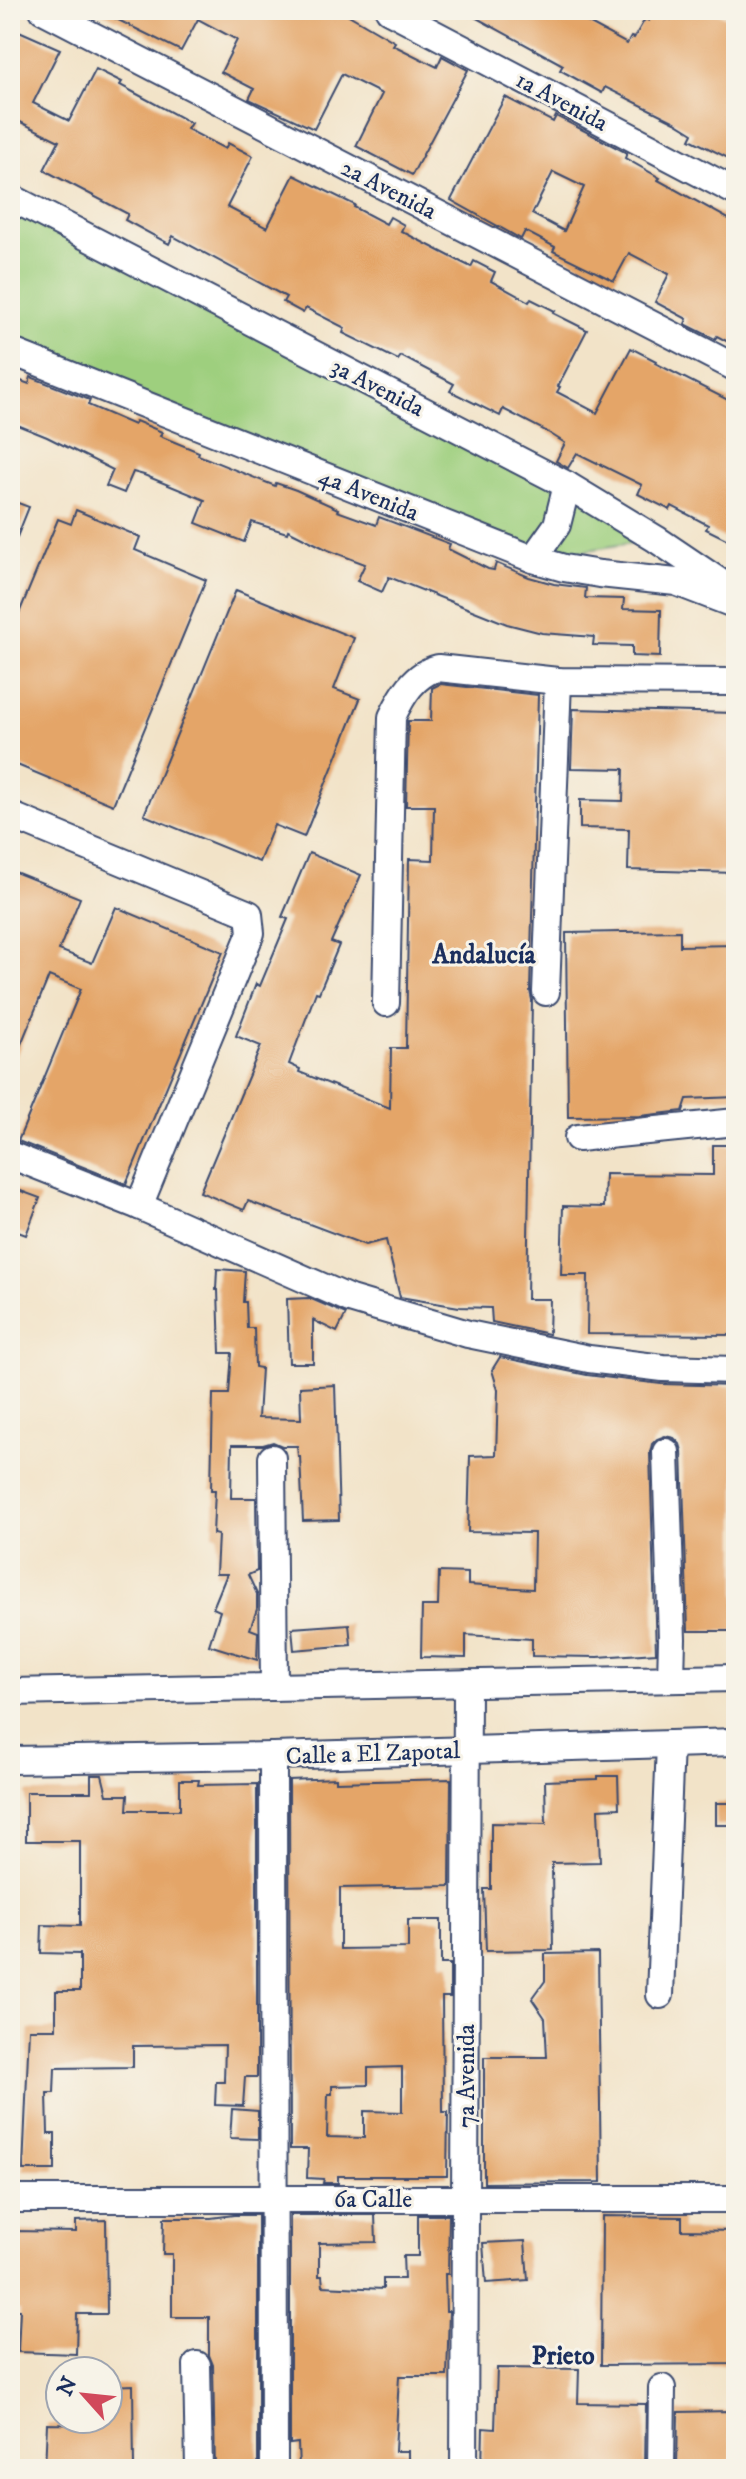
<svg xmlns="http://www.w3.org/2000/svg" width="746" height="2479" font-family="'IM FELL DW Pica',serif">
  <rect width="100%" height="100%" fill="#f7f3e8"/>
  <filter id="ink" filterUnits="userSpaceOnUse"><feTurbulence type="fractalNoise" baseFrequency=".0125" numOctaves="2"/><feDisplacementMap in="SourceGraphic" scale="16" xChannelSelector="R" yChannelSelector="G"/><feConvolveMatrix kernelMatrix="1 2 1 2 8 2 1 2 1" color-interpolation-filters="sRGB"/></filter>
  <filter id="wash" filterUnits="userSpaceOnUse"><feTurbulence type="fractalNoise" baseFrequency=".006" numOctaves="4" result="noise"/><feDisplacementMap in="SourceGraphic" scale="32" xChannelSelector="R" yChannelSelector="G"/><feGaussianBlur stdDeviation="1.8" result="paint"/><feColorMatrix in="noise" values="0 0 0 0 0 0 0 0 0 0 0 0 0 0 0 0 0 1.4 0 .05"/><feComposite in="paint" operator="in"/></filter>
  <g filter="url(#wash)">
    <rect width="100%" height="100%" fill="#f2e3c8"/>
    <path fill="#9ecf7e" stroke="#5c7f6e" stroke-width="2" d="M10,197L656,539L533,559L10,348Z"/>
    <g id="blocks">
      <g fill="#e4a568" fill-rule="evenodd">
        <path d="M98,10H340L395,42L393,45L437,67L442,56L468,70L412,175L356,146L382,94L342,74L314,129L249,99L254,89L221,72L237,40L198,19L181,51Z"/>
        <path d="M462,10H588L583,20L627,44L631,37L634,38L645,19L649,21L654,10H712L736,23V162L690,139L693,133L675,122L605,87L602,93L560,70L563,65Z"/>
        <path d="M10,27L60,49L33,103L69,121L96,69L122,82L120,85L135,93L191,123L187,129L225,149L228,143L253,156L227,207L267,228L294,175L355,205L354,207L386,224L390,217L404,225L401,231L463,263L471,267L474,261L495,272L491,281L529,302L531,299L555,311L553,313L587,330L558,386L560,387L557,392L597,413L631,348L656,361L655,363L736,404V544L706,529L708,525L672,506L670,510L638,494L642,485L577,453L568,468L556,461L565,443L546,431L503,409L500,416L450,391L454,384L401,356L398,360L343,333L345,328L306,308L303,313L283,302L286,297L173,236L169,244L125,220L128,214L44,170L59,141L10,117Z"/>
        <path d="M505,97L553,122L556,116L627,153L625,158L660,178L658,180L736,223V346L717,336L715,339L685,324L687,319L655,302L669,274L629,253L614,281L553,251L555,247L525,231L521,239L451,200ZM553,172L584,187L564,231L532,214Z"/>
        <path d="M10,377L29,384L31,377L90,400L88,405L134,425L136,421L162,432L160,436L199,452L198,455L275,486L276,483L296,490L338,509L337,511L376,525L379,517L450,544L448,549L488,569L494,570L496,563L529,577L554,584L586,588L585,598L624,599L623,609L661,610L660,657L632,656V646L593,645L594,637L542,633L507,624L389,577L382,592L357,581L365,564L328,550L288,530L287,533L252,522L244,542L196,523L205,500L144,475L133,472L124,493L106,486L113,470L47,437L10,422Z"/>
        <path d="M10,500L29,507L11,552L10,551Z"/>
        <path d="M76,510L140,537L135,550L206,580L113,805L10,762V635L58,519L71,524Z"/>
        <path d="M236,590L354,638L334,689L360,699L304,837L274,825L259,862L144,815Z"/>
        <path d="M440,684L538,695L530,991L532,1000L527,1299H550L549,1334L492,1322L491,1308L459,1307L400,1297L386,1240L365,1245L248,1201L244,1210L200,1192L261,1046L236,1036L256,984L260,986L288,919L282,917L309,853L361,875L331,942L339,945L319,993L316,992L289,1064L300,1069L299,1072L390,1108L391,1048H406L409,859L433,860L434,806H406L408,721H431L432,688Z"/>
        <path d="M573,709L736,713V873L628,870L629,829L580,828V800L623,801L624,769L571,768Z"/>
        <path d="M10,870L80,898L59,950L92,963L116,907L223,952L126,1184L18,1141L81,989L49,976L10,1071Z"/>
        <path d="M680,931V946L736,945V1097L687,1099L683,1111L640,1116L568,1117L566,933Z"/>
        <path d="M713,1145H736V1335L587,1334L588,1275H561L563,1206L604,1207L605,1174L713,1175Z"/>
        <path d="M10,1187L40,1198L26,1235L10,1229Z"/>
        <path d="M217,1269L245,1271L243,1302H246L247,1328H254L255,1367L261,1368L258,1418L301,1419L300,1387L335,1385L339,1520L303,1521L300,1456H298L297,1446H282L273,1442L263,1445H232L231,1498H256L257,1571L248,1575L257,1594V1609L250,1629L258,1632L257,1660L209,1645L220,1611L213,1608L227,1574H216L218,1535L213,1534L215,1490H211L213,1394H229L232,1353H220L218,1290H216Z"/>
        <path d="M309,1298L346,1314L337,1332L313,1320V1363H289L287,1299Z"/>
        <path d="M500,1357L587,1375L661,1384L736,1386V1631H688L682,1451L680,1444L674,1438L665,1436L657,1439L652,1444L650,1453L656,1653L598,1657L532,1656V1639L466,1635V1658L421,1657L422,1606H438L439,1572L468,1573V1585L533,1589L534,1533L468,1532L470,1456L496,1455L498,1390L492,1370Z"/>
        <path d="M349,1624L351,1645L294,1650L292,1628Z"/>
        <path d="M91,1775H102L107,1795H128L127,1810H180V1780H199L198,1785L257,1784V2077H245L243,2106L215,2105L216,2082H224L225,2045L133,2046V2067L55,2068L54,2093H47L48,2134H55V2170H23L29,2029H56V1991H80V1954L41,1953L42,1925L80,1926V1841H26V1792H91Z"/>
        <path d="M598,1776H618L619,1808L598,1809L600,1862L552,1863L553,1950L486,1951L484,1889H491V1823L546,1824L545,1781L598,1779Z"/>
        <path d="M336,1778V1782L451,1779L450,1886L340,1888V1949L408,1948V1920H441V1964H450V1997H442L443,2112H448L447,2176H338V2183H323L324,2179L307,2178L308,2149H290L289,1780ZM402,2067V2112L364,2111V2138L327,2137L328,2094H332V2086L368,2085V2068Z"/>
        <rect x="716" y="1803" width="20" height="22"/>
        <path d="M598,1953L601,2182L484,2183V2057H547L545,2018L532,1999L545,1981V1954Z"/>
        <path d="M232,2109L258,2111V2139L230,2138Z"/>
        <path d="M234,2215H258V2469H215L213,2365L209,2355V2317H172V2254H163L164,2218H211Z"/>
        <path d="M290,2215H375L376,2242L319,2243V2276H322L323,2286L383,2289V2279H404L403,2256H418V2215H449L448,2274H445L446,2311H449L447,2376H399L395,2451H408V2469H299L298,2443L290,2444Z"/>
        <path d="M602,2216L682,2217V2230L735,2231V2364L601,2365Z"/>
        <path d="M106,2220L107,2314H77L76,2354L18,2352L20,2310H10L13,2231L76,2232V2221Z"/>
        <path d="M525,2241L528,2280L486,2283L483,2243Z"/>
        <path d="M497,2368L579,2369L578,2403L646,2404L645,2469H482L483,2428L495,2429Z"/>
        <path d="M133,2385L134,2469H45L47,2424L95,2425V2419H108V2386Z"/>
        <path d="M731,2411L732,2469H677L678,2412Z"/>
      </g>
    </g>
  </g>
  <g filter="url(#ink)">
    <use href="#blocks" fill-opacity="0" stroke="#3b4a6e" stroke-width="2"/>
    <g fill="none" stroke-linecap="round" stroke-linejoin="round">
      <defs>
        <g id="minor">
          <path d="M43,10L736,368"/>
          <path d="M389,10L736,192"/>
          <path d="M10,197L567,485L656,539L736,593"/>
          <path d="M10,351L533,559L564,568L600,574L676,582L736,605"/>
          <path d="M533,559L557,525L567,485"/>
          <path d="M10,815L249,914L251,933L139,1206"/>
          <path d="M546,992L558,681"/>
          <path d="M386,1003L392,717C402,696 414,674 438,668L558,681L736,682"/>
          <path d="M578,1138L736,1122"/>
          <path d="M10,1155L139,1206L350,1299L468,1334L589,1359L663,1368L736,1370"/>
          <path d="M666,1452L672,1639L671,1679"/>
          <path d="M272,1458L274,1687"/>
          <path d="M10,1692L736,1678"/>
          <path d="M273,1756L274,2469"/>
          <path d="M10,1760L273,1756L736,1742"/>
          <path d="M660,1995L670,1744"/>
          <path d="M10,2199H736"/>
          <path d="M197,2365L199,2469"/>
          <path d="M464,2469L467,1683"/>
          <path d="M661,2469L662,2388"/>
        </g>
      </defs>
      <use href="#minor" stroke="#3b4a6e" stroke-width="30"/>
      <use href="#minor" stroke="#fff" stroke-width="26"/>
    </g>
  </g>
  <g text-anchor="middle" stroke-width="6" stroke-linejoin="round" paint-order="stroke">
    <g font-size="24" fill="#1b2f5e" stroke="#f7f3e8">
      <text transform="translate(562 101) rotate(28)" y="8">1a Avenida</text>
      <text transform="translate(389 189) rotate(27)" y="8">2a Avenida</text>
      <text transform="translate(378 387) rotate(27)" y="8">3a Avenida</text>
      <text transform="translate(369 494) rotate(22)" y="8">4a Avenida</text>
      <text transform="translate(373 1753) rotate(-2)" y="8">Calle a El Zapotal</text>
      <text transform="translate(466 2076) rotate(-90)" y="8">7a Avenida</text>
      <text x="373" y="2207">6a Calle</text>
    </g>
    <g font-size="26" font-weight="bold" fill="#1b2f5e" stroke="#f7f3e8">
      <text x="484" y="963">Andalucía</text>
      <text x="563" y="2364">Prieto</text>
    </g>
  </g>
  <rect width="746" height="2479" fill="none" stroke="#f7f3e8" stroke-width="40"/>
  <g transform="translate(84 2395) rotate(297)"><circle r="38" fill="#f7f3e8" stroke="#9fa5b1" stroke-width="2"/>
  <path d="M0-6L14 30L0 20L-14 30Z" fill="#d1495b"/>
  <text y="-12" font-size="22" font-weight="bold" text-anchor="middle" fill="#1b2f5e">N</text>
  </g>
</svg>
